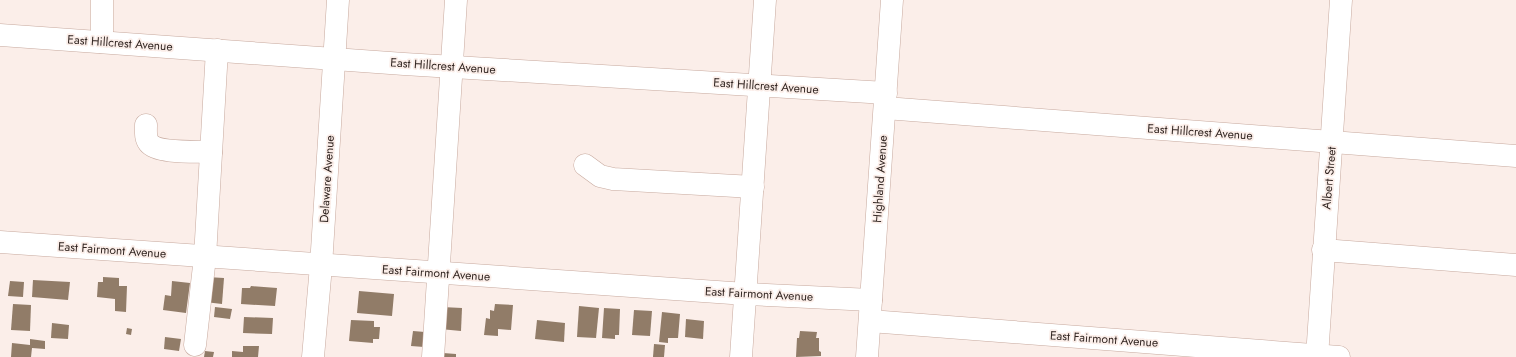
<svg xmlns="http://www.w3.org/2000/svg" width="1516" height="357" font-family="Jost,sans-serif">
  <rect width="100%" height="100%" fill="#fbeee9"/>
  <g fill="#917c68">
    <path d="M103,277L119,278V286H127L126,312L115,311V299L97,297L98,282H103Z"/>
    <path d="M207,277L224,278L222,304L205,302Z"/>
    <path d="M33,280L70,282L68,300L32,297Z"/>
    <path d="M10,281L24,282L23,297L8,296Z"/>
    <path d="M172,281L190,283L186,313L163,310L165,295L171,296Z"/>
    <path d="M251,286L277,288L275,306L241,304L242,288H250Z"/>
    <path d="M359,291L394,294L392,316L357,313Z"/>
    <path d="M13,304L31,305L30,331L11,330Z"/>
    <path d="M495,304L513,305L511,330L498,329V336L484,335L486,318L490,319V310L494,311Z"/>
    <path d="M579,306L599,308L596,338L577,337Z"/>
    <path d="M215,307L232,309L230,319L214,317Z"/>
    <path d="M442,307L462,308L461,331L440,329Z"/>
    <path d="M604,308L620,309L619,335H615V339L602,338Z"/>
    <path d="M634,310L652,311L650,336L632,335Z"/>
    <path d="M662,312L680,314L678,338H668V343L659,342Z"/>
    <path d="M244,317L273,318L272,334L243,333Z"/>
    <path d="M686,319L704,321L703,339L685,337Z"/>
    <path d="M351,320L374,321V327H380L379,339H373V343L349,341Z"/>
    <path d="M537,320L565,323L564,342L535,339Z"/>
    <path d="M52,323L69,325L68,339L51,338Z"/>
    <path d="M127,328L132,329L131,335L126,334Z"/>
    <path d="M413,331L425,332L424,347L411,346Z"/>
    <path d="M800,331L817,332L816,338H819V351L821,352V356L796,357L797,338H799Z"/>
    <path d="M165,337L181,339L179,351L164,349Z"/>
    <path d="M30,339L45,341V349L32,348L31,357H11L12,343L30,345Z"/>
    <path d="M654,344L665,345L664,357H653Z"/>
    <path d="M243,346H259L258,357H232V351L243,352Z"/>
    <path d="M205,351L214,352L213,357H204Z"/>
    <path d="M443,353L456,354V357H443Z"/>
  </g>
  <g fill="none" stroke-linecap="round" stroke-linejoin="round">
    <defs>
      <g id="minor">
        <path d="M102,0V42"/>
        <path d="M0,35L404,64L886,93"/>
        <path d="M885,108L1516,156"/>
        <path d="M146,125C146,131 145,138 149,143C158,154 198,151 211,152"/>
        <path d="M585,165L600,176L613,179L753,187"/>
        <path d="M0,242L746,294L871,300"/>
        <path d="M1323,250L1516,265"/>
        <path d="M870,321L1339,357"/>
        <path d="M195,345L205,257L217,50"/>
        <path d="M313,357L321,266L338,0"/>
        <path d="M433,357L456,0"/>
        <path d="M741,357L765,0"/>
        <path d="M1317,357L1341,0"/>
      </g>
      <path id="major" d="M867,357L892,0"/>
    </defs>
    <use href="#minor" stroke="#c7a99e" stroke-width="23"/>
    <use href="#major" stroke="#c7a99e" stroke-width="23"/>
    <use href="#minor" stroke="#fff" stroke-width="22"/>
    <use href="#major" stroke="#fff" stroke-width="22"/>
  </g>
  <g text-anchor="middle" stroke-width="3.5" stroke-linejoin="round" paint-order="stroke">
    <g font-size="12" fill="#312521" stroke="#fbeee9">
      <text transform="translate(120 43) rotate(4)" y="4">East Hillcrest Avenue</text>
      <text transform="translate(443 66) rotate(4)" y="4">East Hillcrest Avenue</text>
      <text transform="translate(766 86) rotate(4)" y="4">East Hillcrest Avenue</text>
      <text transform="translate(1200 132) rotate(4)" y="4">East Hillcrest Avenue</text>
      <text transform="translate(1329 178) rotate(-85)" y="4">Albert Street</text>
      <text transform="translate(327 179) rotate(-86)" y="4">Delaware Avenue</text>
      <text transform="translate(880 179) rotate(-86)" y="4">Highland Avenue</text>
      <text transform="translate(112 250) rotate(4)" y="4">East Fairmont Avenue</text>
      <text transform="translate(436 273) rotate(4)" y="4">East Fairmont Avenue</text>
      <text transform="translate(759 294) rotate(3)" y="4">East Fairmont Avenue</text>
      <text transform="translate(1104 339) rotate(4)" y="4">East Fairmont Avenue</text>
    </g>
  </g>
</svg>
